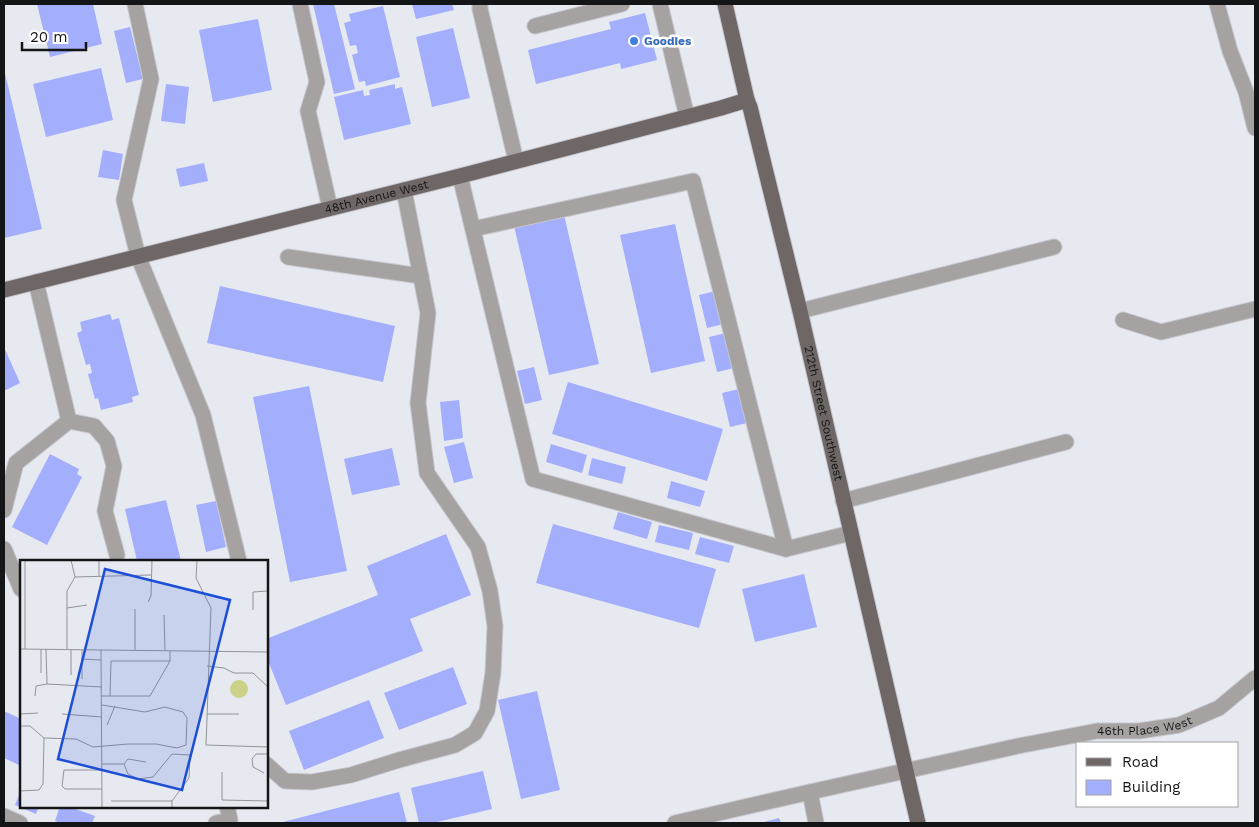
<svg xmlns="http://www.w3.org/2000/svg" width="1259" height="827" font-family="'Work Sans',sans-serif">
  <rect width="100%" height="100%" fill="#e7e9f0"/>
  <g fill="#a3aefc">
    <path d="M37,4H93L102,44L50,57Z"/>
    <path d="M313,4H334L355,89L334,94Z"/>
    <path d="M412,4H452L454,10L416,19Z"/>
    <path d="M383,6L400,77L366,86L365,81L359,82L352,55L358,53L356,45L350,46L344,23L351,21L349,14Z"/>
    <path d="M645,13L657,60L621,69L620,63L536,84L528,50L611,29L609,22Z"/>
    <path d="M258,19L272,90L213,102L199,30Z"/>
    <path d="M130,27L143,79L126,83L114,31Z"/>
    <path d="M453,28L470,98L432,107L416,37Z"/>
    <path d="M101,68L113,120L46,137L33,84Z"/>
    <path d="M4,69L42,229L4,238Z"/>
    <path d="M166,84L189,87L185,124L161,121Z"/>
    <path d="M395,84V89L402,87L411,124L344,140L334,97L363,90L364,96L370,95L369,90Z"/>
    <path d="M103,150L123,154L119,180L98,177Z"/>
    <path d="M204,163L208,181L180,187L176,169Z"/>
    <path d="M564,215L599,364L549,375L514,226Z"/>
    <path d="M675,224L705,361L651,373L620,235Z"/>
    <path d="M220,286L395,326L383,382L207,343Z"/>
    <path d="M716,291L724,324L707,328L699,295Z"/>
    <path d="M110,314L112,320L119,318L139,395L132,397L133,402L101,410L98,398L95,399L88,374L92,373L90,364L86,365L77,333L82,331L80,322Z"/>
    <path d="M726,333L734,368L717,372L709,337Z"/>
    <path d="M4,347L20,383L4,391Z"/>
    <path d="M534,367L542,400L525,404L517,371Z"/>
    <path d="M568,382L723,429L707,481L552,434Z"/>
    <path d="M309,386L347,571L290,582L253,397Z"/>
    <path d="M739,389L747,423L730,427L722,393Z"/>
    <path d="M459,400L463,438L444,441L440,402Z"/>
    <path d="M464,442L473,478L454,483L444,447Z"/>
    <path d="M551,444L587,455L582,473L546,462Z"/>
    <path d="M392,448L400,485L352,495L344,459Z"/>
    <path d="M50,454L79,469L77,474L82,477L47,545L12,527Z"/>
    <path d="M592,458L626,467L622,484L588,475Z"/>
    <path d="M671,481L705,491L700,507L667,498Z"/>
    <path d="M166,500L181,561H137L125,509Z"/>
    <path d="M216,501L226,547L206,552L196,505Z"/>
    <path d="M618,512L652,522L647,539L613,529Z"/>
    <path d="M553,524L716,569L699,628L536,583Z"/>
    <path d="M659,525L693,533L689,550L655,542Z"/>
    <path d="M446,534L471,595L410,619L423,651L286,705L266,656V639L378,595L367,566Z"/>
    <path d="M700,537L734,546L729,563L695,554Z"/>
    <path d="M804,574L817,627L755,642L742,589Z"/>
    <path d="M453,667L467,704L399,730L384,693Z"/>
    <path d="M537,691L560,790L521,799L498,700Z"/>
    <path d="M369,700L384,738L304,770L289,731Z"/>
    <path d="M4,711L21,719V766L4,758Z"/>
    <path d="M483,771L492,809L433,823H419L411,788Z"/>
    <path d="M21,790V806H39L36,814L15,805Z"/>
    <path d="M399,792L407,823H279Z"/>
    <path d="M60,806H67L95,816L92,823H61L55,821Z"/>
    <path d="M779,818L781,823H760Z"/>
  </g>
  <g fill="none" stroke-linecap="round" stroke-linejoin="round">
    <defs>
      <g id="minor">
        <path d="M135,4L151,79L124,200L138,256L203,415L239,561"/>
        <path d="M300,4L317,82L308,111L330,208"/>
        <path d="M480,4V9L516,161"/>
        <path d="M660,4L687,117"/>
        <path d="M1217,4L1230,51L1246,92L1255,128"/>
        <path d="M535,26L622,4"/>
        <path d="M460,176L533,479L786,549L851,533"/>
        <path d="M473,229L693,181L786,549"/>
        <path d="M288,257L421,276"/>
        <path d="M800,311L1054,247"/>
        <path d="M1123,320L1161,332L1255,309"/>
        <path d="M69,421L94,426L107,441L114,466L105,511L117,555"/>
        <path d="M843,501L1066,442"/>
        <path d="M4,510L16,463L69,421L36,282"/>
        <path d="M4,549L21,589"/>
        <path d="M266,764L285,781L312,782L351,775L399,760L455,745L475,733L487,711L493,673L495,626L490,591L478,547L427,473L418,403L428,313L404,190"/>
        <path d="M810,792L816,823"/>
        <path d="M4,816L20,823"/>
        <path d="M216,823L230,820L227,806"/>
        <path id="s1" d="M675,823L810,792L1018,746L1097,731H1139L1179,725L1219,708L1255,678"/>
      </g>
      <g id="major">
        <path id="s2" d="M725,4L747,100L750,107L800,311L918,823"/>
        <path id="s3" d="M4,290L460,176L721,108L747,100"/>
      </g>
    </defs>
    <use href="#minor" stroke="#c5c7cd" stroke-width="17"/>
    <use href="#major" stroke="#c5c7cd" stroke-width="17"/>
    <use href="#minor" stroke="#a6a2a1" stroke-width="15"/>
    <use href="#major" stroke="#6e6766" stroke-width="15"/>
  </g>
  <circle fill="#3f7fe0" stroke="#fff" stroke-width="2" cx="634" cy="41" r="5"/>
  <g text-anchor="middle" stroke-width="5" stroke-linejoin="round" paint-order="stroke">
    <g font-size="12" font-weight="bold" fill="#366cbe" stroke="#fff" text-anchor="start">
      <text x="644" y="45">Goodies</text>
    </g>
    <g font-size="12" fill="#141517" stroke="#fff">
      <text dy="4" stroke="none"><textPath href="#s3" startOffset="384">48th Avenue West</textPath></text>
      <text dy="4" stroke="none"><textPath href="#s2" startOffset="421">212th Street Southwest</textPath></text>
      <text dy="4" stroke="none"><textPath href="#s1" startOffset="480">46th Place West</textPath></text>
    </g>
  </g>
  <g transform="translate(20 560)">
    <rect width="248" height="248" fill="#e7e9f0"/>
    <path d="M210 129a9 9 0 1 1 18 0a9 9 0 1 1-18 0Z" fill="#cbd186"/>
    <path fill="none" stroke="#939499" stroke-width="1" d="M51,0L55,17M79,0V16M177,0L176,18L191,48L186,185L248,187M55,17L131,15M128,42L131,36L132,0M47,48L67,45M115,49V90M233,50V32L248,31M144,55L145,91M0,89L248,92M5,89V0M21,89V113M26,89L27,124L82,127M47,89V31L55,17M62,90V119M81,90L82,247M62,99L81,100M187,106L204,108L214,113H233L248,127M51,115V89M15,136L16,126L27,124M82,136H130L150,101V91M90,136L91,101H150M0,154L18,153M42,154L82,157M187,154H219M87,165L95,146M0,166H10L24,178L56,179L73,187L108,184H136L157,188L166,185L167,158L163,152L145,147L125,152L82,145M82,204H104L108,214L118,219L133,217L152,194L170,195L169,218L152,241V247M104,204L108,199L126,202M82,210H44L42,226L45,229H82M202,212V240L248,241M244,213L233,207L232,199L236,194H248M0,231L19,230L23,224L24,178M91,241H152"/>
    <path fill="#1d4ed8" fill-opacity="0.15" stroke="#1d4ed8" stroke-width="2.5" d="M85,9L210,40L162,230L38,199Z"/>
    <rect width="248" height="248" fill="none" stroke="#141517" stroke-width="2.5"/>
  </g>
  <rect width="1259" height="827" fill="none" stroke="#141517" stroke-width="10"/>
  <rect x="1076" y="742" width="162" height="65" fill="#ffffff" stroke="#a1a1a2"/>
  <rect x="1086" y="758" width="25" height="8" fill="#6e6766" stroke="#a1a1a2"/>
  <text x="1122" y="767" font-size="15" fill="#141517">Road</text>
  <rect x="1086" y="780" width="25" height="15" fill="#a3aefc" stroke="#a1a1a2"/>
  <text x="1122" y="792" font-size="15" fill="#141517">Building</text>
  <path d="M22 42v8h64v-8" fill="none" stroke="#141517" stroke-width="2.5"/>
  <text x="30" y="42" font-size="15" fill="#141517" stroke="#ffffff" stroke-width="4" paint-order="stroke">20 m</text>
</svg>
